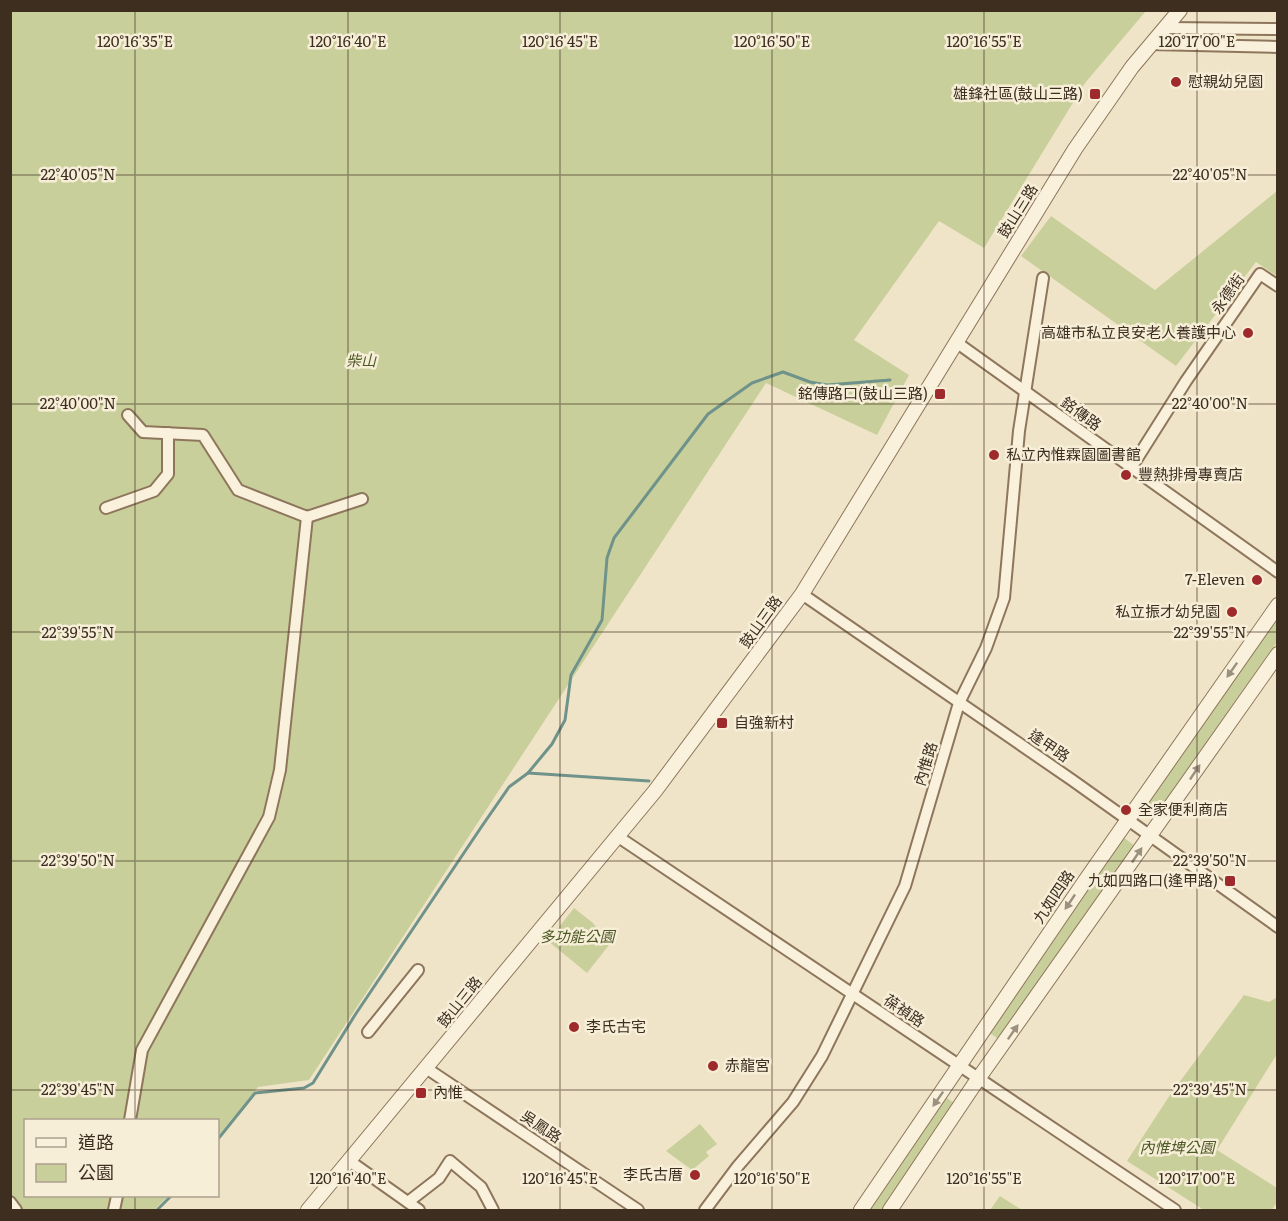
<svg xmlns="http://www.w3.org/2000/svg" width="1288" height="1221" font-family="Literata,'Noto Sans TC',serif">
  <rect width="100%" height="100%" fill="#f0e4c8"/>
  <g fill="#c9cf9b">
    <path d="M10,11H1146L1085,83L984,248L939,221L854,340L909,375L877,435L766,383L309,1080L258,1087L218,1136V1120H26V1196H168L154,1210H11Z"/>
    <path d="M1277,191V276L1256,262L1176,366L1021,256L1051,216L1155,290Z"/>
    <path d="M1277,618V642L1158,811L1147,803Z"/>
    <path d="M1123,837L1135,846L1000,1040L988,1032Z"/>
    <path d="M574,908L593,923L609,945L587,973L548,941Z"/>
    <path d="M1244,995L1269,1002L1277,997V1054L1217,1150L1277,1188V1202L1272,1210H1204L1127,1161L1170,1095Z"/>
    <path d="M944,1096L954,1103L881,1210H867Z"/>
    <path d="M700,1124L717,1144L706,1152L709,1156L692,1170L666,1151Z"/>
    <path d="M1000,1196L1022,1210H990Z"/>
  </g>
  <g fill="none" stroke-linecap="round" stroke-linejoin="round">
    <g stroke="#6f938a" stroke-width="3">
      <path d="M528,773L649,781"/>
      <path d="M218,1139L255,1093L304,1088L313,1083L355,1015L482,826L509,787L528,773L552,744L565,720L571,675L602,620L607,558L614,538L708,414L752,383L783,372L810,382L827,385L890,380"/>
      <path d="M157,1210L171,1196"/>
    </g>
    <defs>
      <g id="minor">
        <path d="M1165,28L1278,29"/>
        <path d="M1151,44L1278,47"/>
        <path d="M956,342L1278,572"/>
        <path d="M128,415L143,432L203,435L238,490L307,517L362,499"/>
        <path d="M1131,468L1186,381L1260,274L1278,286"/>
        <path d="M106,508L154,491L168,474V433"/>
        <path d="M802,594L1072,780L1278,927"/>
        <path d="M617,836L1175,1210"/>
        <path d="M368,1032L418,970"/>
        <path d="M426,1068L638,1210"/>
        <path d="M130,1120L142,1050L269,817L280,770L307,517"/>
        <path d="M351,1162L419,1210"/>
        <path d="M10,1202L16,1210"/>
        <path d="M408,1202L439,1178L450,1161L481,1187L493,1210"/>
        <path d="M114,1210L117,1196"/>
        <path d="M705,1210L738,1166L793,1102L822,1056L905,886L959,703L986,648L1004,598L1019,431L1043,278"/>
      </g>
      <g id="tertiary">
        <path d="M308,1210L655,791L802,594L1075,149L1132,67L1180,10"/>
        <path d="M861,1210L1085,881L1278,605"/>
        <path d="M890,1210L978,1079L1278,654"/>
      </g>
    </defs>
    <use href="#minor" stroke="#8d765c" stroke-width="14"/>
    <use href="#tertiary" stroke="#8d765c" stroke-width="16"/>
    <use href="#minor" stroke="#faf1dc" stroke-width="10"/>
    <use href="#tertiary" stroke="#faf1dc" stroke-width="14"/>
  </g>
  <defs><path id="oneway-solid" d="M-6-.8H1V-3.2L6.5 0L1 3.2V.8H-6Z" transform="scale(1.5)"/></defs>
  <g fill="#9c907e">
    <use href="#oneway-solid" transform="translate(1232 670) rotate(125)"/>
    <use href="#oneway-solid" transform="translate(1195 772) rotate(-56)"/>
    <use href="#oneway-solid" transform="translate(1137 855) rotate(-56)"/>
    <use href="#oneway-solid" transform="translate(1070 902) rotate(124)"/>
    <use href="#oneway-solid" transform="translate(1013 1032) rotate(-55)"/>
    <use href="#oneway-solid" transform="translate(938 1099) rotate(125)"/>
  </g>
  <path fill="none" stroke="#3d2e20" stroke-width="1.5" stroke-opacity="0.45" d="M135,10V1120M348,10V1210M560,10V1210M772,10V1210M984,10V1210M1197,10V1210M10,175H1278M10,404H1278M10,632H1278M10,861H1278M10,1090H1278M135,1196V1210"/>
  <g fill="#9e2a2b" stroke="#f7eed8" stroke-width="2">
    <circle cx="1176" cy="82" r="6"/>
    <rect x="1089" y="88" width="12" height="12" rx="3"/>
    <circle cx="1248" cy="333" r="6"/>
    <rect x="934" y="388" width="12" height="12" rx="3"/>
    <circle cx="994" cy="455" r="6"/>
    <circle cx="1126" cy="475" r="6"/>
    <circle cx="1257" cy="580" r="6"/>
    <circle cx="1232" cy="612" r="6"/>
    <rect x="716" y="717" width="12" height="12" rx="3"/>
    <circle cx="1126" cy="810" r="6"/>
    <rect x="1224" y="875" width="12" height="12" rx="3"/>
    <circle cx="574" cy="1027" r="6"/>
    <circle cx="713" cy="1066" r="6"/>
    <rect x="415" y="1087" width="12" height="12" rx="3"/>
    <circle cx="695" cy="1175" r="6"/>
  </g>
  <g text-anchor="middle" stroke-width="5" stroke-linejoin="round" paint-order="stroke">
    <g font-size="15" fill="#3d2e20" stroke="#f7eed8" text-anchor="start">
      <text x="1188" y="87">慰親幼兒園</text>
      <text x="1083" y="99" text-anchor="end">雄鋒社區(鼓山三路)</text>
      <text x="1236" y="338" text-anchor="end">高雄市私立良安老人養護中心</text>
      <text x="928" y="399" text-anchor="end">銘傳路口(鼓山三路)</text>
      <text x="1006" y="460">私立內惟霖園圖書館</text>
      <text x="1138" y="480">豐熱排骨專賣店</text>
      <text x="1245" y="585" text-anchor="end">7-Eleven</text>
      <text x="1220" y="617" text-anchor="end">私立振才幼兒園</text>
      <text x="734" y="728">自強新村</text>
      <text x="1138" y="815">全家便利商店</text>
      <text x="1218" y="886" text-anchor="end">九如四路口(逢甲路)</text>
      <text x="586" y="1032">李氏古宅</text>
      <text x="725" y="1071">赤龍宮</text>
      <text x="433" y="1098">內惟</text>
      <text x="683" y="1180" text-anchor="end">李氏古厝</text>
    </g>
    <g font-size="15" fill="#3d2e20" stroke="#f7eed8">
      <text transform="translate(1018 211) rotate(-58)" y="5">鼓山三路</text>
      <text transform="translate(1228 294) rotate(-55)" y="5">永德街</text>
      <text transform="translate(1081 414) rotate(36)" y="5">銘傳路</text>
      <text transform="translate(761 622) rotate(-54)" y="5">鼓山三路</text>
      <text transform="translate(1049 746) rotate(34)" y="5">逢甲路</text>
      <text transform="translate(926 764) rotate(-73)" y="5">內惟路</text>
      <text transform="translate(1054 897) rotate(-56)" y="5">九如四路</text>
      <text transform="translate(460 1002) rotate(-51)" y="5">鼓山三路</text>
      <text transform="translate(904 1011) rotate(34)" y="5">葆禎路</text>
      <text transform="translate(541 1127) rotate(34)" y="5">吳鳳路</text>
    </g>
    <g font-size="15" font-style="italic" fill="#4d5a26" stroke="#f7eed8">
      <text x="361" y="366">柴山</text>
      <text x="577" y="942">多功能公園</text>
      <text x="1177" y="1153">內惟埤公園</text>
    </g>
  </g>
  <g font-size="15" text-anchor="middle" fill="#3d2e20" stroke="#f7eed8" stroke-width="5" stroke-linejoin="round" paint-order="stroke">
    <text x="135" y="47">120°16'35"E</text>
    <text x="348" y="47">120°16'40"E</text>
    <text x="560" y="47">120°16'45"E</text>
    <text x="772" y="47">120°16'50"E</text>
    <text x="984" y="47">120°16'55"E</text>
    <text x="1197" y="47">120°17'00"E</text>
    <text x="78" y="180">22°40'05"N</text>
    <text x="1210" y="180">22°40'05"N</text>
    <text x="78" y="409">22°40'00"N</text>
    <text x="1210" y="409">22°40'00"N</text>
    <text x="78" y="638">22°39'55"N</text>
    <text x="1210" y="638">22°39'55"N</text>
    <text x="78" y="866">22°39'50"N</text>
    <text x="1210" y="866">22°39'50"N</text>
    <text x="78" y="1095">22°39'45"N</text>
    <text x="1210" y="1095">22°39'45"N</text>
    <text x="348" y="1184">120°16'40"E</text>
    <text x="560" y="1184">120°16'45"E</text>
    <text x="772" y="1184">120°16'50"E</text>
    <text x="984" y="1184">120°16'55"E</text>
    <text x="1197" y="1184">120°17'00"E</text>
  </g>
  <rect width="1288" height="1221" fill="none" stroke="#3d2e20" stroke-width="24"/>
  <rect x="24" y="1119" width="195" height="78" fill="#f7eed8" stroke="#ada18e" stroke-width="1.5"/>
  <rect x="36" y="1138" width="30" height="9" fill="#faf1dc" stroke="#ada18e" stroke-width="1.5"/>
  <text x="78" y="1149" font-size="18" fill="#3d2e20">道路</text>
  <rect x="36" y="1164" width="30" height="18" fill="#c9cf9b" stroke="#ada18e" stroke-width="1.5"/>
  <text x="78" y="1179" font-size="18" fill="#3d2e20">公園</text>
</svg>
